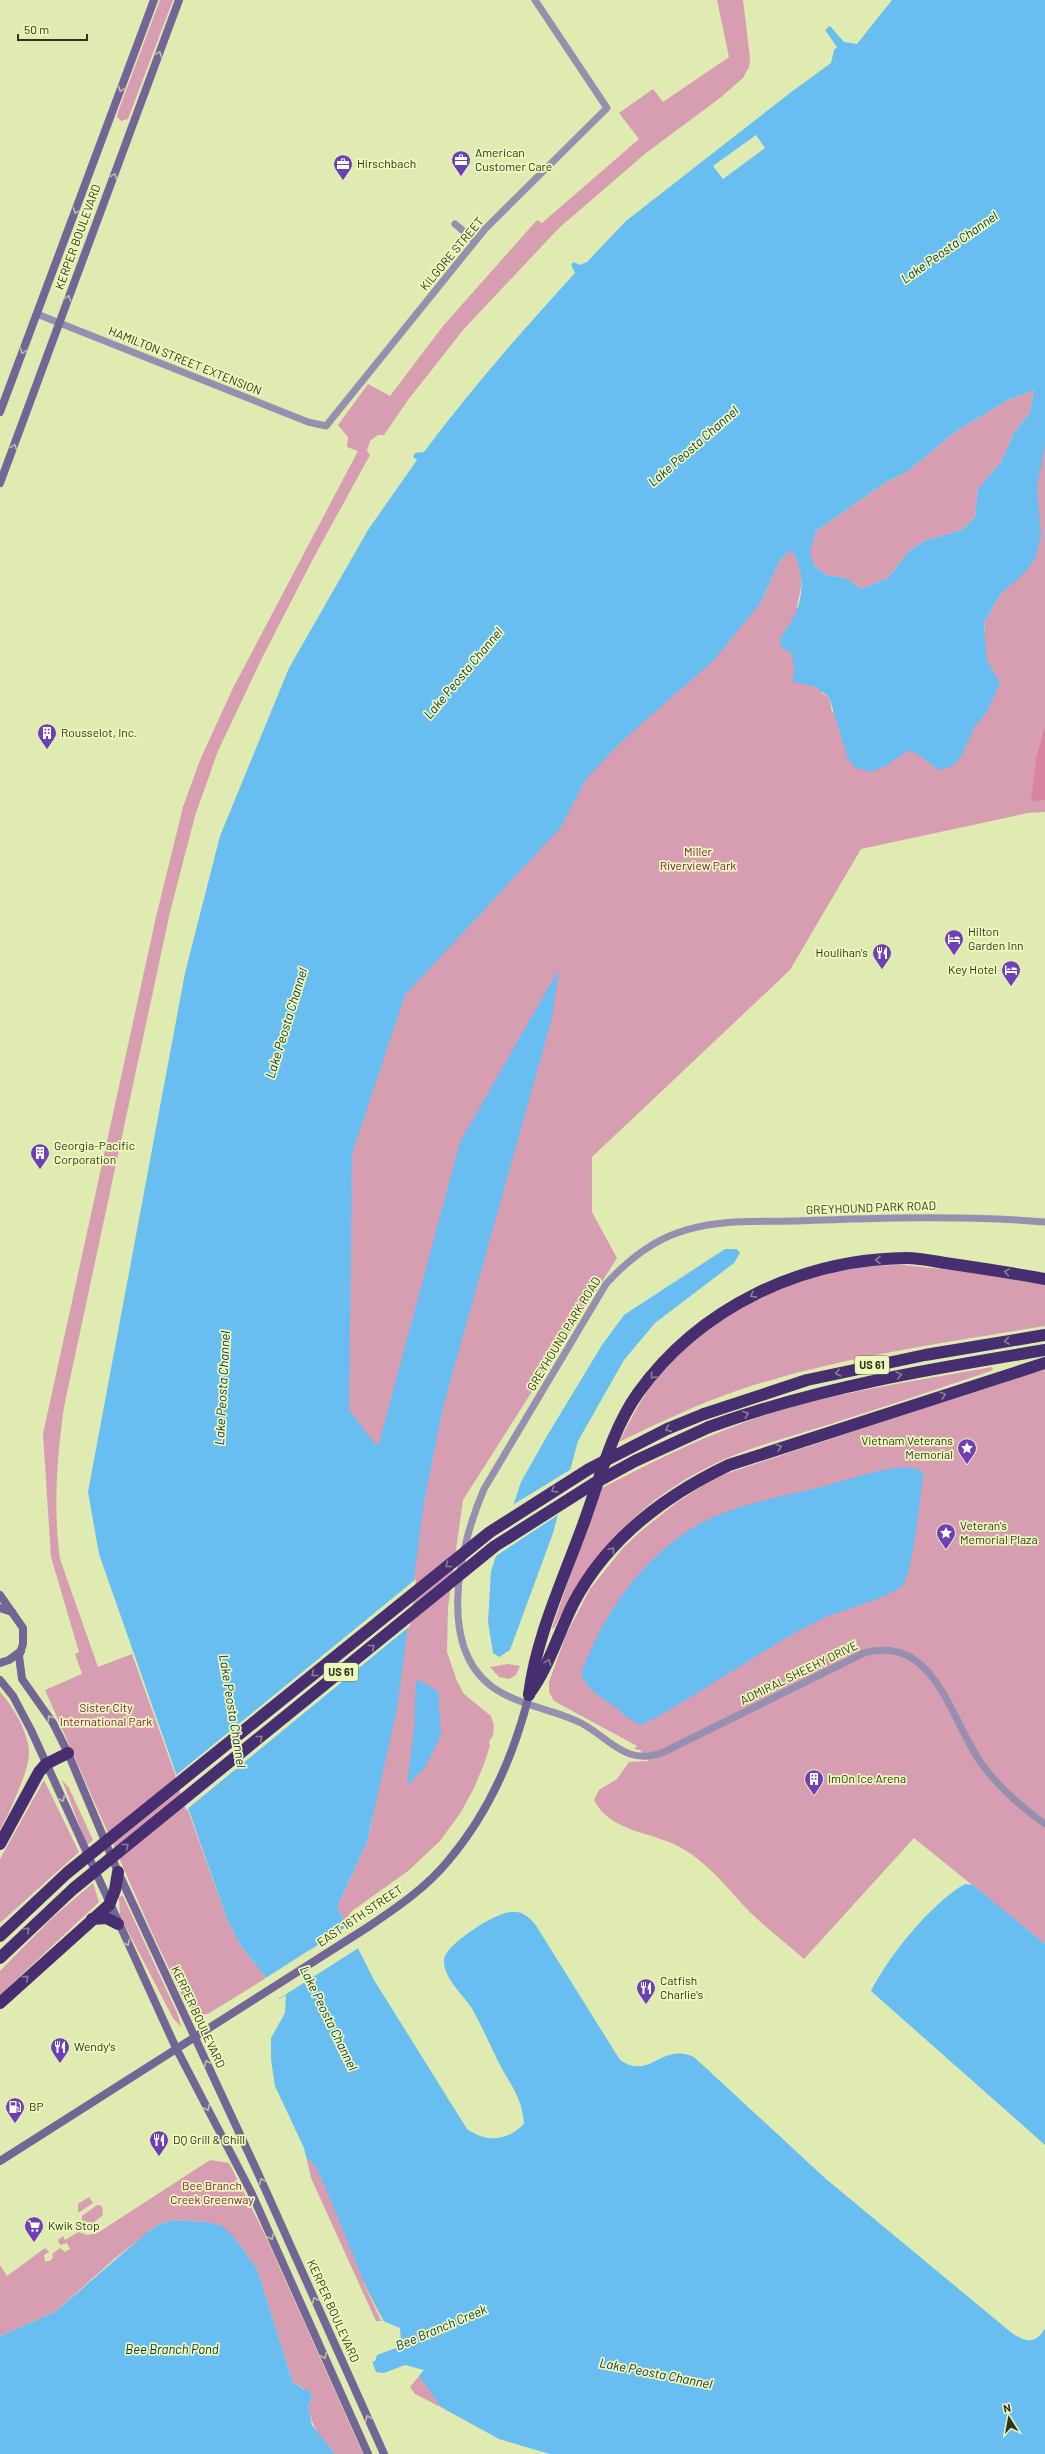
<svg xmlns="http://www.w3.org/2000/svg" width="1045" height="2454" font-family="Barlow,sans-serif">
  <rect width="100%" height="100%" fill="#dfebb0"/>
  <g fill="#d79eb1">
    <path d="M160,0H173L128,119L121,121L117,117L118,112Z"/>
    <path d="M717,0H743L750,58L749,67L743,78L720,98L646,153L559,228L463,330L408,400L384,435H378L370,441L367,451L370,455L314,557L263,656L218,751L195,816L170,912L64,1407C57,1458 53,1508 60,1559L98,1667L132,1654L227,1919L241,1946L266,1978L208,2014L199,2015L186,2004L153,1935L45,1690L82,1674L75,1654L79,1652L51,1557L43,1434L156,917L183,807L200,760L233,688L358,451L347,447L348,437L338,425L368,384L390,396L443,326L537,220L542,223L639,139L619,113L653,89L663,102L729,57Z"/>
    <path d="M1034,390L1030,412L1014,433L1001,462L978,489L975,517L962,530L924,541L909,551L888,578L861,589L846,578L826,575L814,565L809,552L816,531L886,482L908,471L955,432L1008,400Z"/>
    <path d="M1045,429V812L1028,813L861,849L790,970L592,1157V1212L617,1258L463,1500L448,1607L447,1652L457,1681L464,1694L491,1716L494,1725L493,1736L489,1741L490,1746L484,1764L474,1788L461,1812L440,1841L408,1871L352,1911L344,1921L337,1907L367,1842L372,1821L393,1671L374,1505L308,1312L368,1023L577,763L761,602L780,560L792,549L801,565V587L797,607L822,693L829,697L832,712L985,633L984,623L1001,593L1035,484Z"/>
    <path d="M903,1265L969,1272L1045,1285V1326C942,1343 838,1357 739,1390C698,1404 658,1423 619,1442C631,1419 642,1396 658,1377C707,1318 782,1277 858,1267C873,1266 888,1265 903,1265Z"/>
    <path d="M992,1367L993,1370L985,1373C931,1391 878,1409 824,1426C786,1438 746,1448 710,1466C634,1504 592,1555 554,1628H552L600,1489C654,1461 709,1433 766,1415C840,1391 917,1381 992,1367Z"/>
    <path d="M1045,1370V1944L914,1838L804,1959C784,1941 762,1925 744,1906C725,1885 709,1865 685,1850C655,1831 611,1834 594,1800L599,1790L617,1779L629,1762L649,1761L640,1750L634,1749L637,1746L554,1701L549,1692V1682L566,1635L590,1589L623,1548L641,1531L676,1503L716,1477L1023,1375Z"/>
    <path d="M508,1664L520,1666L516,1675L509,1679L499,1677L490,1667Z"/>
    <path d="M0,1692C13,1706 30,1735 29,1755C28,1773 9,1813 0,1830Z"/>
    <path d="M44,1780L79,1852L0,1923V1859Z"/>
    <path d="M62,1780L69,1788L93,1840L87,1845Z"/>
    <path d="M93,1883L99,1902L0,1995V1971L51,1919Z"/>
    <path d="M123,1896L178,2015L181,2027L173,2018L120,1916L119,1897Z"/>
    <path d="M304,2148L315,2160L383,2321H376L311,2178Z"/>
    <path d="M210,2160L229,2163L266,2237L363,2454H335C319,2434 313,2432 308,2405L312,2398L309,2390H304L301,2386L293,2383L257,2269L234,2237L206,2222L174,2220L157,2225L113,2260L55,2312L0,2336V2265L7,2276L45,2248L49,2252L44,2255L45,2261H50L53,2257L52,2254L60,2248L65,2252L70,2249L67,2243L60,2245L58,2240L63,2236L65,2240L78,2232L88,2235L99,2232Z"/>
    <path d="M89,2197L93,2203L78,2213V2204Z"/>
    <path d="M97,2205L102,2206L103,2215L93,2223L82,2221V2216Z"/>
    <path d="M424,2370L450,2412L415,2394L410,2387Z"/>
  </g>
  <path fill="#d883a2" d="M1045,726V800L1031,801L1036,759Z"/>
  <g fill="#68bef1" fill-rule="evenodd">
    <path d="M892,0H1045V444L1037,488L1041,536L1035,559L1022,576L1001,593L984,623L987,661L1000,683L987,712L975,726L962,755L953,766L939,770L916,753L908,751L887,765L871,772L856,768L848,759L829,697L814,686L793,682L794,666L791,653L781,647L780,640C784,631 792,621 796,613C804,592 804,567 791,550L780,560L761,602L714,660L622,741L586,779L561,827L405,995L352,1154L349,1410L378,1447L460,1142L559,969L552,1018L443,1407L424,1502L397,1709L367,1842L337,1907L374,1980L467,2129C487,2143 507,2141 524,2124C522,2096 510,2085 498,2061C489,2043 481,2024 471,2007C462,1994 443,1977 444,1960C444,1947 483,1922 495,1917C513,1909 522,1909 535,1924L620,2060C650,2081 661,2042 694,2057L826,2179L1013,2334C1027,2343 1037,2343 1045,2328V2454H534L488,2440L441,2407L418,2374L405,2367L384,2373H376L372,2362L373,2357L388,2348L393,2339L365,2284L321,2177L314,2164L302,2154L274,2100L262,2048L279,2010L280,2000L266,1978L241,1946L227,1919L99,1554L88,1492L185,973L220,836L289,668L368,530L417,460L413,457L415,453L424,452C471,389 522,331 575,273L571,265L574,262L579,265L587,262L626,221L790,93L831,63L834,50L837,47L825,30L830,26L844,42L857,44ZM1034,390L1030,412L1014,433L1001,462L978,489L975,517L962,530L924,541L909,551L888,578L861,589L846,578L826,575L814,565L810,552L816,531L886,482L908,471L955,432L1008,400Z"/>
    <path d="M725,1249H737L740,1253L734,1263L655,1323L624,1360L578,1441L553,1533L510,1650L499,1657L493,1653L488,1622L491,1571L521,1482L547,1436L602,1345L624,1315Z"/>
    <path d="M905,1467L917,1469L923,1473V1478C920,1499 913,1568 904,1583C896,1596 840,1611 824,1618C760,1649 704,1693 641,1725C629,1721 625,1714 615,1707C600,1696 589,1692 581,1674C605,1607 655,1539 723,1513C754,1501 785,1496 817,1488C847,1480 874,1470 905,1467Z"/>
    <path d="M416,1679L438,1691L441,1735L425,1767L407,1786L414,1728Z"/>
    <path d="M965,1884L973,1885L1045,1944V2145L871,1991C887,1958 932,1902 965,1884Z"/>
    <path d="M174,2220L206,2222L222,2226L234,2237L257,2269L293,2383L300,2386L304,2390H309L312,2398L308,2405L312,2425L335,2454H0V2336L55,2312L144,2235L157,2225Z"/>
  </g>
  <g fill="#dfebb0">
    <path d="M756,135L765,148L723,179L713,166Z"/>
    <path d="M573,1468L561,1513L493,1558L511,1506Z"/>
    <path d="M416,1579L410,1626L186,1810L175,1776Z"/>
    <path d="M349,1925L360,1947L277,2000L264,1979Z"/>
    <path d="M286,1995L285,2013L271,2038V2060L275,2086L304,2148L307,2161L301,2155L273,2101L265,2079L260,2049L261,2039L273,2020L279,2005L278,2000Z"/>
    <path d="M361,2278L383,2321L400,2328L401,2342L396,2348L377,2355L375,2361L372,2362L376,2372L384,2373L405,2365L424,2370L418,2377L405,2369L384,2375L375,2374L370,2362L373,2352L387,2347L390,2340Z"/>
    <path d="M437,2405L499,2439L550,2454H527L488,2442L460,2426Z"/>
  </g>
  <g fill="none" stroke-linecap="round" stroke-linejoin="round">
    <g stroke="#978fb0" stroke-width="7">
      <path d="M455,224L475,241"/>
      <path d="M37,314L308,422L326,426L485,229L607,108L535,0"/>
      <path d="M1045,1222C961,1215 878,1218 794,1221C755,1222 714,1219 677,1233C649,1243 626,1262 606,1284L484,1489C459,1547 433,1656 502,1693C526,1707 556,1710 581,1723C611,1739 626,1767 664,1752L864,1653C935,1634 950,1719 981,1763C998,1786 1021,1807 1045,1824"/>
    </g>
    <g stroke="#736696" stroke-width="8">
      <path d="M0,412L154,0"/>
      <path d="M0,483L179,0"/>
      <path d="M0,1595L23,1628V1644L19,1656L22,1679L53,1723L68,1753L118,1872L257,2171L384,2454"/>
      <path d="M0,1608L12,1612"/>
      <path d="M0,1663L9,1660L21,1651"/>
      <path d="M0,1680L13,1696L31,1730L176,2048L251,2192L368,2454"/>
      <path d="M0,2161L368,1927C396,1908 426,1888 448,1861C488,1814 514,1755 529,1695"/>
    </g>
    <g stroke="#462e70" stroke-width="12">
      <path d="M704,1414L807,1380L925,1355L1045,1335"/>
      <path d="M709,1427C820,1387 929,1369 1045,1350"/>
      <path d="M529,1694C549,1667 558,1634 573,1604C606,1540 666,1495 729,1465L1045,1363"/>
      <path d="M529,1695C536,1637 563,1580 583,1525C599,1482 611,1431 638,1393C700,1307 802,1259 907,1258C919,1258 933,1261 945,1263C979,1268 1012,1273 1045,1279"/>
      <path d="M0,1844L39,1772L46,1764L68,1753"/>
      <path d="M92,1919L106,1918L118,1924"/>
      <path d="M0,2003L109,1905L115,1890L118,1872"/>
    </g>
    <g stroke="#462e70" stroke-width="12">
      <path d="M0,1936L67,1873L490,1532L589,1469L667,1429L704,1414"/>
      <path d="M0,1958L73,1889L495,1546L593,1484L635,1461L709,1427"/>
    </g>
  </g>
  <defs><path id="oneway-chevron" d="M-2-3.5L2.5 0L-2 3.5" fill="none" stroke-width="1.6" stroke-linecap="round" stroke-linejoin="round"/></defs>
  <g stroke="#bcbead">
    <use href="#oneway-chevron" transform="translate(159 54) rotate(-70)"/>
    <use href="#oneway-chevron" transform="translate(121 89) rotate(111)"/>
    <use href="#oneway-chevron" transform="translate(114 176) rotate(-70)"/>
    <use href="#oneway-chevron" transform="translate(76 211) rotate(111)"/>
    <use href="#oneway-chevron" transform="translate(68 298) rotate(-70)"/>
    <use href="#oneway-chevron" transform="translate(23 351) rotate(111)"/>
    <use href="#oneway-chevron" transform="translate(14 447) rotate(-70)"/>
    <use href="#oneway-chevron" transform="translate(50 1718) rotate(-123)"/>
    <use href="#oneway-chevron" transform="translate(62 1799) rotate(66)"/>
    <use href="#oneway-chevron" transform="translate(127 1943) rotate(65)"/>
    <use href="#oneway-chevron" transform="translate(207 2063) rotate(-115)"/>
    <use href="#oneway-chevron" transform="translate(207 2108) rotate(63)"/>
    <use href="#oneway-chevron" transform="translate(262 2181) rotate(-114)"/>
    <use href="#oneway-chevron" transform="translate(271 2237) rotate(66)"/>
    <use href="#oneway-chevron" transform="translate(315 2300) rotate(-114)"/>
    <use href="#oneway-chevron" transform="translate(324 2356) rotate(66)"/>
    <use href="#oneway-chevron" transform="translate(368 2418) rotate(-114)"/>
  </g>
  <g stroke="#897f8f">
    <use href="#oneway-chevron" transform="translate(878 1260) rotate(178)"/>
    <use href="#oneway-chevron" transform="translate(1007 1272) rotate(-170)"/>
    <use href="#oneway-chevron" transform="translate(753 1295) rotate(152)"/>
    <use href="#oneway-chevron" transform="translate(1007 1341) rotate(170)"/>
    <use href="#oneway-chevron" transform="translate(838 1373) rotate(167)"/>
    <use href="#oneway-chevron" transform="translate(899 1375) rotate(-11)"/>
    <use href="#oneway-chevron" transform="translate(653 1376) rotate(131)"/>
    <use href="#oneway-chevron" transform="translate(943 1395) rotate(-18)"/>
    <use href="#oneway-chevron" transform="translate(746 1414) rotate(-20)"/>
    <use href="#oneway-chevron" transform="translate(668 1429) rotate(156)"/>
    <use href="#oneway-chevron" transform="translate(779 1447) rotate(-19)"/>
    <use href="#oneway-chevron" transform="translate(554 1490) rotate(148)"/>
    <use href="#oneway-chevron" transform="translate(612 1550) rotate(-49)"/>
    <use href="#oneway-chevron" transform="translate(448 1565) rotate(142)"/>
    <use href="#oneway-chevron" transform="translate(372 1647) rotate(-39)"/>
    <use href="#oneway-chevron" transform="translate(548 1662) rotate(-69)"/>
    <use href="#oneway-chevron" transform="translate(314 1674) rotate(141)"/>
    <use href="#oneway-chevron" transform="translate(260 1738) rotate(-39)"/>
    <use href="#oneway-chevron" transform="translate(126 1846) rotate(-38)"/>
    <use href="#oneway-chevron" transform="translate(27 1930) rotate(-42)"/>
    <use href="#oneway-chevron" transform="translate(26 1978) rotate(-42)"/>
  </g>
  <defs>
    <symbol id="office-pin" viewBox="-11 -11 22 30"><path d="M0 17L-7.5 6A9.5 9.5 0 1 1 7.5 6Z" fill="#6e40b8" stroke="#edf8bd"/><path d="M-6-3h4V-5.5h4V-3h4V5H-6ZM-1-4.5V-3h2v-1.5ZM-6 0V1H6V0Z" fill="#fff"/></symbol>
    <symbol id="building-pin" viewBox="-11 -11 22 30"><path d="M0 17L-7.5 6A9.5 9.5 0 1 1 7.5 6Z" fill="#6e40b8" stroke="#edf8bd"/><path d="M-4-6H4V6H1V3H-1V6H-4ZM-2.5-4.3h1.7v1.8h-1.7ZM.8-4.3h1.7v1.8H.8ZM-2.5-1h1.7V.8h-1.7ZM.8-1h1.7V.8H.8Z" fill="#fff"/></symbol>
    <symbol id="hotel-pin" viewBox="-11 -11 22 30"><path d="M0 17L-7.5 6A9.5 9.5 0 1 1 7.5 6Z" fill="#6e40b8" stroke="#edf8bd"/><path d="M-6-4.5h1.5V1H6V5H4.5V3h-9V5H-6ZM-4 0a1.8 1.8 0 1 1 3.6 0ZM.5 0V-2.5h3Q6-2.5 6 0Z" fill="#fff"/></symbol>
    <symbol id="restaurant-pin" viewBox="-11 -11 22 30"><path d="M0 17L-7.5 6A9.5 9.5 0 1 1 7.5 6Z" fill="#6e40b8" stroke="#edf8bd"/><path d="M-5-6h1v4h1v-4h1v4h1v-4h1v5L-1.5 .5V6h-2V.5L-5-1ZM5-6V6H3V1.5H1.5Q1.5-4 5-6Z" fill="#fff"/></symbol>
    <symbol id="sight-pin" viewBox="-11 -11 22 30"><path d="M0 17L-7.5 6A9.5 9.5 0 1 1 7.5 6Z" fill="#6e40b8" stroke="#edf8bd"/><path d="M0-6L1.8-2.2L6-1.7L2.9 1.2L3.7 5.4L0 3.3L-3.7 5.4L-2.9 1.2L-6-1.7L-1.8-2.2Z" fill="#fff"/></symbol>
    <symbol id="fuel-pin" viewBox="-11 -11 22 30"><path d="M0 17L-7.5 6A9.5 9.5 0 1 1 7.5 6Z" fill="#6e40b8" stroke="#edf8bd"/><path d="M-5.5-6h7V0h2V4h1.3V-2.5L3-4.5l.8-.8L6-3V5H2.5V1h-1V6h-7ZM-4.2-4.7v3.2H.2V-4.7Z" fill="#fff"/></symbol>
    <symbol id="supermarket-pin" viewBox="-11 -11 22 30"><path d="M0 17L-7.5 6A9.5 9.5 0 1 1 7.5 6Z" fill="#6e40b8" stroke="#edf8bd"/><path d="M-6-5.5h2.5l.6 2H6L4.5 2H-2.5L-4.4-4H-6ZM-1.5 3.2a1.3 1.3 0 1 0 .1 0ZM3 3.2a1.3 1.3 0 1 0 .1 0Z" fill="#fff"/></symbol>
  </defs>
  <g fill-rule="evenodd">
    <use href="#office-pin" x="450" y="149" width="22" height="30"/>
    <use href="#office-pin" x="332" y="153" width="22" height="30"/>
    <use href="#building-pin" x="36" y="722" width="22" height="30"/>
    <use href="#hotel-pin" x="943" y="928" width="22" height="30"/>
    <use href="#restaurant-pin" x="871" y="942" width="22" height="30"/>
    <use href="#hotel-pin" x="1000" y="959" width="22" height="30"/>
    <use href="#building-pin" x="29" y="1142" width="22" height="30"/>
    <use href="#sight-pin" x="956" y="1437" width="22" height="30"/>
    <use href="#sight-pin" x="935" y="1522" width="22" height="30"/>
    <use href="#building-pin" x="803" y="1768" width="22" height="30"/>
    <use href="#restaurant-pin" x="635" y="1977" width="22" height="30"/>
    <use href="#restaurant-pin" x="49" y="2036" width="22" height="30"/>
    <use href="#fuel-pin" x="4" y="2096" width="22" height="30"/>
    <use href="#restaurant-pin" x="148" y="2129" width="22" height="30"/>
    <use href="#supermarket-pin" x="23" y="2215" width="22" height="30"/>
  </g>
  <g text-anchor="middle" stroke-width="3.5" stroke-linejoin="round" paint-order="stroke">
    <g fill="#edf8bd" stroke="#69704e" stroke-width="1">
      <rect x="855" y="1356" width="34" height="18" rx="3"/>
      <rect x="324" y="1663" width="34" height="18" rx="3"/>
    </g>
    <g font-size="11" font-weight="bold" fill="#31351e">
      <text x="872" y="1369">US 61</text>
      <text x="341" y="1676">US 61</text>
    </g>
    <g font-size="12" fill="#31351e" stroke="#edf8bd" text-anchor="start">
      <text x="475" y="157">American<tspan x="475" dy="14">Customer Care</tspan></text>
      <text x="357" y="168">Hirschbach</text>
      <text x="61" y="737">Rousselot, Inc.</text>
      <text x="968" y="936">Hilton<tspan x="968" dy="14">Garden Inn</tspan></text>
      <text x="868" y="957" text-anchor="end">Houlihan's</text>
      <text x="997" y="974" text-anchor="end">Key Hotel</text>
      <text x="54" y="1150">Georgia-Pacific<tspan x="54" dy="14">Corporation</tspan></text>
      <text x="953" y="1445" text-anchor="end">Vietnam Veterans<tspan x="953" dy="14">Memorial</tspan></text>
      <text x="960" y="1530">Veteran's<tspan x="960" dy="14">Memorial Plaza</tspan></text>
      <text x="828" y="1783">ImOn Ice Arena</text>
      <text x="660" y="1985">Catfish<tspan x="660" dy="14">Charlie's</tspan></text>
      <text x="74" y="2051">Wendy's</text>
      <text x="29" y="2111">BP</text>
      <text x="173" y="2144">DQ Grill &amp; Chill</text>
      <text x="48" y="2230">Kwik Stop</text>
    </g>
    <g font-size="12" fill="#31351e" stroke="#edf8bd">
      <text transform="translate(78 237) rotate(-70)" y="4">KERPER BOULEVARD</text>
      <text transform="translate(452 254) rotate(-50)" y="4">KILGORE STREET</text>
      <text transform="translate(185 361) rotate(22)" y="4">HAMILTON STREET EXTENSION</text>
      <text transform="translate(871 1208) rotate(-2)" y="4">GREYHOUND PARK ROAD</text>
      <text transform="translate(564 1334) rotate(-59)" y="4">GREYHOUND PARK ROAD</text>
      <text transform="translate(799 1673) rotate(-26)" y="4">ADMIRAL SHEEHY DRIVE</text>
      <text transform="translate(360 1916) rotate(-34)" y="4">EAST 16TH STREET</text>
      <text transform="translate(198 2017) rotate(65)" y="4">KERPER BOULEVARD</text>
      <text transform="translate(333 2311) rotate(66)" y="4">KERPER BOULEVARD</text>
    </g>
    <g font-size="12" fill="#7d1848" stroke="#edf8bd">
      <text x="698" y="856">Miller<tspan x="698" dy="14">Riverview Park</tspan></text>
      <text x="106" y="1712">Sister City<tspan x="106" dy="14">International Park</tspan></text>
      <text x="212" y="2190">Bee Branch<tspan x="212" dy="14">Creek Greenway</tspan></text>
    </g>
    <g font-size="13" font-style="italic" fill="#082f44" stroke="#edf8bd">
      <text transform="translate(949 247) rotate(-35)" y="5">Lake Peosta Channel</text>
      <text transform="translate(693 446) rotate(-41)" y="5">Lake Peosta Channel</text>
      <text transform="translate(463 673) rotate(-50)" y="5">Lake Peosta Channel</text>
      <text transform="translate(286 1023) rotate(-73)" y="5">Lake Peosta Channel</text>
      <text transform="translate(222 1388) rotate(-87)" y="5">Lake Peosta Channel</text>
      <text transform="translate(233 1711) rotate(81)" y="5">Lake Peosta Channel</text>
      <text transform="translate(329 2018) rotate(64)" y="5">Lake Peosta Channel</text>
      <text transform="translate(441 2327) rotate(-23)" y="5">Bee Branch Creek</text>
      <text x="172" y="2354">Bee Branch Pond</text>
      <text transform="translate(656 2373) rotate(11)" y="5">Lake Peosta Channel</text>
    </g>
  </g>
  <g transform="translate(1009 2418) rotate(349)" stroke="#edf8bd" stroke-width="3" paint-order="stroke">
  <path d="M0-3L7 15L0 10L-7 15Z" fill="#31351e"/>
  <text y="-6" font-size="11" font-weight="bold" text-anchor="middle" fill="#31351e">N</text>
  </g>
  <path d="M18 34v6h69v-6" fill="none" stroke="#31351e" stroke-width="2"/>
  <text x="24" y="34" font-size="12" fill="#31351e" stroke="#edf8bd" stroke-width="3" paint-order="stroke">50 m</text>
</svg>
